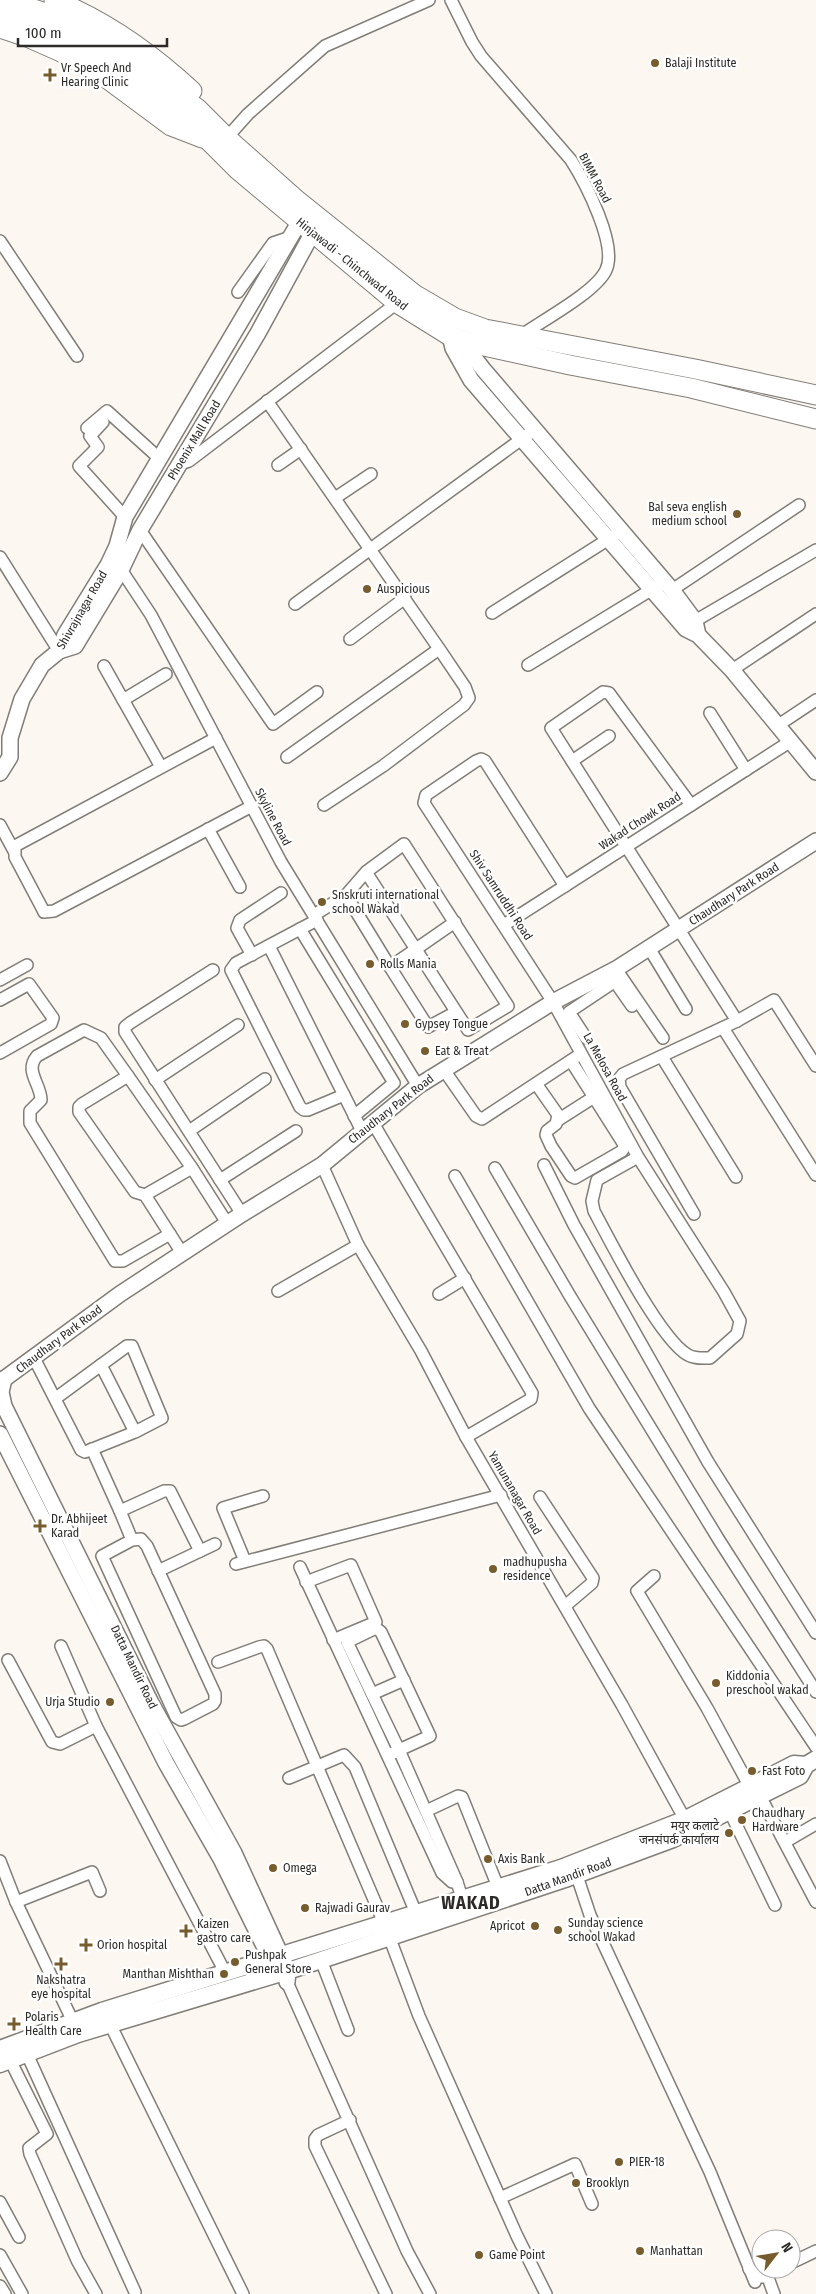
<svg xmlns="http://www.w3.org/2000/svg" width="816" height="2294" font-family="'Fira Sans Condensed','Noto Sans Devanagari',sans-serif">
  <rect width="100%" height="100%" fill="#fcf7f1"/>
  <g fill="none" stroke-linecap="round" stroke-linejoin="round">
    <defs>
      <g id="minor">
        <path d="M451,0L472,42L481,56L571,160C585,182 618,245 606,270C596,292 543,320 522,335"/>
        <path d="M223,142L248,114L325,46L429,0"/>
        <path d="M0,241L77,356"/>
        <path d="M238,292L273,243L291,237"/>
        <path d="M267,401L440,650L465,687L469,698L464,705L383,766L324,805"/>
        <path d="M103,422L90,436L98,447L79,466L125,517"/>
        <path d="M87,428L107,411L160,459"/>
        <path d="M180,464L189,461L397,303"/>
        <path d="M278,465L301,449"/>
        <path d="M335,498L371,474"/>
        <path d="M140,530L273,724L317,692"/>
        <path d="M0,557L59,651"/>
        <path d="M118,565L151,615L281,862L418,1086"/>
        <path d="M672,590L799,505"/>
        <path d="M295,604L534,430"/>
        <path d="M492,613L615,535"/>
        <path d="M695,621L816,550"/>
        <path d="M350,639L405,598"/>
        <path d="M528,665L659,585"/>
        <path d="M104,666L161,767"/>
        <path d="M732,670L816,614"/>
        <path d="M123,700L166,674"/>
        <path d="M710,713L746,770"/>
        <path d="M777,726L816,700"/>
        <path d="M216,738L15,846V857L42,908L44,912L54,911L252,806"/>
        <path d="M287,757L439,649"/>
        <path d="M572,761L609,736"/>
        <path d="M691,805L609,693L603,692L551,728L737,1021"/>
        <path d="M0,825L14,851"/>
        <path d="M208,829L240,887"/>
        <path d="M565,886L485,761L481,759L476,761L426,795L424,803L553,1002L638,1157L724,1292L740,1321L737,1334L710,1358C702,1358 695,1359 688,1355C660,1339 611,1243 594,1211L592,1201L597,1180L638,1157"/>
        <path d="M346,895L390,967"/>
        <path d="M314,915L346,895L366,872L404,844L508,1006L468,1030L366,872"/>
        <path d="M317,920L236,963L231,970L300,1107L304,1110H308L344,1095"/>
        <path d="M455,922L390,967L428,1027L456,1012"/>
        <path d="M504,925L791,741"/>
        <path d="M300,929L394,1083L354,1116"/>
        <path d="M269,946L362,1131"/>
        <path d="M649,948L686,1009"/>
        <path d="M252,955L237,928L240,920L281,893"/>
        <path d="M616,969L663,1038"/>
        <path d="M213,970L130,1023L125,1027V1032L242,1214"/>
        <path d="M611,976L632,1006"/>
        <path d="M0,980L27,965"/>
        <path d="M0,1000L29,984L53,1018L51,1024L0,1053"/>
        <path d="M723,1028L816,1175"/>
        <path d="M586,1038L569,1012L614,982"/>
        <path d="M662,1057L736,1177"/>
        <path d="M444,1070L476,1116L482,1119L576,1057"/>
        <path d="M128,1076L101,1038L84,1030L37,1056C24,1071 41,1084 41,1100L30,1111V1123L115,1261H123L170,1234"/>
        <path d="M155,1080L238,1025"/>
        <path d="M537,1085L558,1115L556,1124L547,1131L546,1135L551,1146L571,1176L575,1178L622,1151L624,1148L623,1143L571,1061"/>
        <path d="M558,1120L594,1097"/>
        <path d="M373,1123L532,1393L531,1399L466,1437"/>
        <path d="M189,1131L265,1079"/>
        <path d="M322,1165L358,1245L421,1351L466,1437L622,1705L688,1825"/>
        <path d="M544,1165L574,1225L708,1462L816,1633"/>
        <path d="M495,1168L570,1296L719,1540L816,1692"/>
        <path d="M455,1176L589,1408L816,1747"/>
        <path d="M220,1180L296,1131"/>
        <path d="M145,1195L192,1168"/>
        <path d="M694,1214L620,1087L619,1079L623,1074L737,1021L774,1000L816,1066"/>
        <path d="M182,1253L145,1195L135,1192L79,1112V1107L82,1104L128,1076L192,1168L227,1223"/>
        <path d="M278,1291L358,1245"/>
        <path d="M439,1294L465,1278"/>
        <path d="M34,1358L81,1450L85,1452L135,1432L101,1365L127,1346H132L162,1418L135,1432"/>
        <path d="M56,1398L101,1365"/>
        <path d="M92,1449L120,1511L164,1491H170L200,1551"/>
        <path d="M540,1497L593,1578L592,1583L565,1606"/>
        <path d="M120,1511L132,1540L141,1539L147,1546L215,1694V1701L213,1704L184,1719L181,1720L176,1717L102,1556L132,1540"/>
        <path d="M245,1561L223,1508L263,1496"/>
        <path d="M236,1564L501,1495"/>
        <path d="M300,1567L442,1873L452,1882H457L462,1898"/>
        <path d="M158,1571L215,1544"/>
        <path d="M654,1576L637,1591L707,1708L750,1787"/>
        <path d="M306,1582L351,1565L376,1622L333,1640"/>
        <path d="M376,1628L381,1632L430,1736L399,1750L347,1642Z"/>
        <path d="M61,1646L96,1726L225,1972"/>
        <path d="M8,1660L52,1742L60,1744L96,1726"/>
        <path d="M218,1662L259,1647L264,1646L267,1649L384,1923L419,2016L517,2236L546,2294"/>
        <path d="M372,1694L404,1680"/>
        <path d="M393,1753L399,1750L457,1882"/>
        <path d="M289,1778L344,1755L355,1767L416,1913"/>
        <path d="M760,1796L816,1902"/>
        <path d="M426,1811L458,1796L462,1797L498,1887"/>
        <path d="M730,1812L775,1905"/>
        <path d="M785,1842L816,1824"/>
        <path d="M0,1861L16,1902L76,2028"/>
        <path d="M575,1870L590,1915L710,2172L755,2282"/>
        <path d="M16,1902L92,1872L100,1891"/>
        <path d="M321,1960L348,2030"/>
        <path d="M287,1982L407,2251L430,2294"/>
        <path d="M108,2020L243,2294"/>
        <path d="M27,2054L135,2292"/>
        <path d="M10,2060L47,2134L29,2148L30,2154L77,2260L96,2294"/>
        <path d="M350,2120L318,2135L315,2139V2146L386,2294"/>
        <path d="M500,2198L575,2164L592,2204"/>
        <path d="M0,2202L19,2237"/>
        <path d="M0,2255L22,2294"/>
        <path d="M791,2263L816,2251"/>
        <path d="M749,2269L762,2277L778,2269"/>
        <path d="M767,2275L774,2294"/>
        <path d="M0,2286L5,2294"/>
      </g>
      <g id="tertiary">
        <path d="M450,336L453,348L471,380L686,629L698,635L732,670L816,772"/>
        <path d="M466,342L469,351L483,369L672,590L695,621L698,635"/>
        <path d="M59,651L75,646L121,570L140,530L258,333L313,232L320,227"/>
        <path d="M0,773L10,757V738L22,699L42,665L59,651L65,635L108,565L117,546L125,517L297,226L308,214"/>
        <path d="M4,1379L1,1392L4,1406L151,1703L234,1853L288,1971L287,1982"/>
        <path d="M0,1382L120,1294L242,1214L322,1165L418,1086L553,1002L616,969L816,841"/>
        <path d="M0,1434L166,1763L221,1859L276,1970"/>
      </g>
      <g id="secondary">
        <path d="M0,2049L102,2011L561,1868L686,1819L794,1764L806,1765"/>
        <path d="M0,2064L78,2034L291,1970L565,1879L673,1839L800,1776L806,1765L816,1759"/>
      </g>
      <g id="primary">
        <path d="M6,0L58,17L124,55L198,109L227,138L298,201L414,294L455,318L485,329L695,369L816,395"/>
        <path d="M54,0C106,21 151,53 192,91"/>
        <path d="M0,14L31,22L68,39L141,85L189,121L238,170L397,303L450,336L466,342L570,365L691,388L816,419"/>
        <path d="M0,28L27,37L61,52L109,80L171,126L202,138"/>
      </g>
    </defs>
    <use href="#minor" stroke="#817d77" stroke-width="14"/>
    <use href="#tertiary" stroke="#817d77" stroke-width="18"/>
    <use href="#secondary" stroke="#817d77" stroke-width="19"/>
    <use href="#primary" stroke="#817d77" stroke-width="21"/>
    <use href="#minor" stroke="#fff" stroke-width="11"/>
    <use href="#tertiary" stroke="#fff" stroke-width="15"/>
    <use href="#secondary" stroke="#fff" stroke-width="16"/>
    <use href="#primary" stroke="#fff" stroke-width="19"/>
  </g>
  <g fill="#775c2e" stroke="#fff" stroke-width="2">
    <circle cx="655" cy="63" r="5"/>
    <path d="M47.5 67.5h5v5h5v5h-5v5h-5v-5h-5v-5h5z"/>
    <circle cx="737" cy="514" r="5"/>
    <circle cx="367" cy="589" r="5"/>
    <circle cx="322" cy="902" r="5"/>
    <circle cx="370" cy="964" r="5"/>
    <circle cx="405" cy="1024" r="5"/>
    <circle cx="425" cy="1051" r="5"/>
    <path d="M37.5 1518.5h5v5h5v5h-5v5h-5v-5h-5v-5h5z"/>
    <circle cx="493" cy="1569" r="5"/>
    <circle cx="716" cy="1683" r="5"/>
    <circle cx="110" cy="1702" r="5"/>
    <circle cx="752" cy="1771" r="5"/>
    <circle cx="742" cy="1820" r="5"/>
    <circle cx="729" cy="1833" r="5"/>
    <circle cx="488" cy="1859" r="5"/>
    <circle cx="273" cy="1868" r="5"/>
    <circle cx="305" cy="1908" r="5"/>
    <circle cx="535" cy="1926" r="5"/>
    <circle cx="558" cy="1930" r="5"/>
    <path d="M183.5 1923.5h5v5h5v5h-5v5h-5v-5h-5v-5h5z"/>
    <path d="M83.5 1937.5h5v5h5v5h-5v5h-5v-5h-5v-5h5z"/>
    <circle cx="235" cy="1962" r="5"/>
    <path d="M58.5 1956.5h5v5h5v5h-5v5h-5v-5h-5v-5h5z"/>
    <circle cx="224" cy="1974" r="5"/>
    <path d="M11.5 2016.5h5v5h5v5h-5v5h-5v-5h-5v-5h5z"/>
    <circle cx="619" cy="2162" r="5"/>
    <circle cx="576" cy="2183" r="5"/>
    <circle cx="640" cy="2251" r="5"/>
    <circle cx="479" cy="2255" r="5"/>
  </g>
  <g text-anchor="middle" stroke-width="5" stroke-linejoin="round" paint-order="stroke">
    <g font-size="12" fill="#2d2b29" stroke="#fff" text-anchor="start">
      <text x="665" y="67">Balaji Institute</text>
      <text x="61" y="72">Vr Speech And<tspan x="61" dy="14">Hearing Clinic</tspan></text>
      <text x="727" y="511" text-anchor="end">Bal seva english<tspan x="727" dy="14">medium school</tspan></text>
      <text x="377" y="593">Auspicious</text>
      <text x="332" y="899">Snskruti international<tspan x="332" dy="14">school Wakad</tspan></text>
      <text x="380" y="968">Rolls Mania</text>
      <text x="415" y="1028">Gypsey Tongue</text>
      <text x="435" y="1055">Eat &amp; Treat</text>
      <text x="51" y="1523">Dr. Abhijeet<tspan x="51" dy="14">Karad</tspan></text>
      <text x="503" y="1566">madhupusha<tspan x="503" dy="14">residence</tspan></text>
      <text x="726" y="1680">Kiddonia<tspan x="726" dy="14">preschool wakad</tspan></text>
      <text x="100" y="1706" text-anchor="end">Urja Studio</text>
      <text x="762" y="1775">Fast Foto</text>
      <text x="752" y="1817">Chaudhary<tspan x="752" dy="14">Hardware</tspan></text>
      <text x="719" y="1830" text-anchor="end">मयुर कलाटे<tspan x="719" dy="14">जनसंपर्क कार्यालय</tspan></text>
      <text x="498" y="1863">Axis Bank</text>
      <text x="283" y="1872">Omega</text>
      <text x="315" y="1912">Rajwadi Gaurav</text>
      <text x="568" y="1927">Sunday science<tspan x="568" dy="14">school Wakad</tspan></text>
      <text x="197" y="1928">Kaizen<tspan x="197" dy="14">gastro care</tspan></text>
      <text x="525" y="1930" text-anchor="end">Apricot</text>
      <text x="97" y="1949">Orion hospital</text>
      <text x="245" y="1959">Pushpak<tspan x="245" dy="14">General Store</tspan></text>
      <text x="214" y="1978" text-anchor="end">Manthan Mishthan</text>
      <text x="61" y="1984" text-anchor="middle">Nakshatra<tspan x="61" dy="14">eye hospital</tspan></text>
      <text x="25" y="2021">Polaris<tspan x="25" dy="14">Health Care</tspan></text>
      <text x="629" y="2166">PIER-18</text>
      <text x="586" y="2187">Brooklyn</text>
      <text x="650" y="2255">Manhattan</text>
      <text x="489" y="2259">Game Point</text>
    </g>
    <g font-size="12" fill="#2d2b29" stroke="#fff">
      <text transform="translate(595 178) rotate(62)" y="4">BIMM Road</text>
      <text transform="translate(352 264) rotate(39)" y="4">Hinjawadi - Chinchwad Road</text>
      <text transform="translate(194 440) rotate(-59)" y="4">Phoenix Mall Road</text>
      <text transform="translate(82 610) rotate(-60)" y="4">Shivrajnagar Road</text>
      <text transform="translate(273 817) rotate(62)" y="4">Skyline Road</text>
      <text transform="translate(640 821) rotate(-33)" y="4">Wakad Chowk Road</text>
      <text transform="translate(734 894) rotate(-33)" y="4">Chaudhary Park Road</text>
      <text transform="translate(501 895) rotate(57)" y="4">Shiv Samruddhi Road</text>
      <text transform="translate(605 1067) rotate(61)" y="4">La Melosa Road</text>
      <text transform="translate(391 1109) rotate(-38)" y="4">Chaudhary Park Road</text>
      <text transform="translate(59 1339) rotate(-37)" y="4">Chaudhary Park Road</text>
      <text transform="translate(515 1493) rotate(60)" y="4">Yamunanagar Road</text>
      <text transform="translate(134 1667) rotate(64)" y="4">Datta Mandir Road</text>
      <text transform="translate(568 1877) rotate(-20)" y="4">Datta Mandir Road</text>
    </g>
    <g font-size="18" font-weight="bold" letter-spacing="1" fill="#2d2b29" stroke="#fff">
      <text x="471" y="1909">WAKAD</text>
    </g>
  </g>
  <g transform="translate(776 2254) rotate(59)"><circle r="24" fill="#ffffff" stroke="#abaaa9"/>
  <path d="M0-4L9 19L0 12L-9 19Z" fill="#775c2e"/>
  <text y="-8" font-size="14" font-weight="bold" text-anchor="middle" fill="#2d2b29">N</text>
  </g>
  <path d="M18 38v8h149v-8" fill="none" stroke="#2d2b29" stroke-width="2.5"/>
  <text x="25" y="38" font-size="15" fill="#2d2b29" stroke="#ffffff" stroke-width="4" paint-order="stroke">100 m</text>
</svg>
